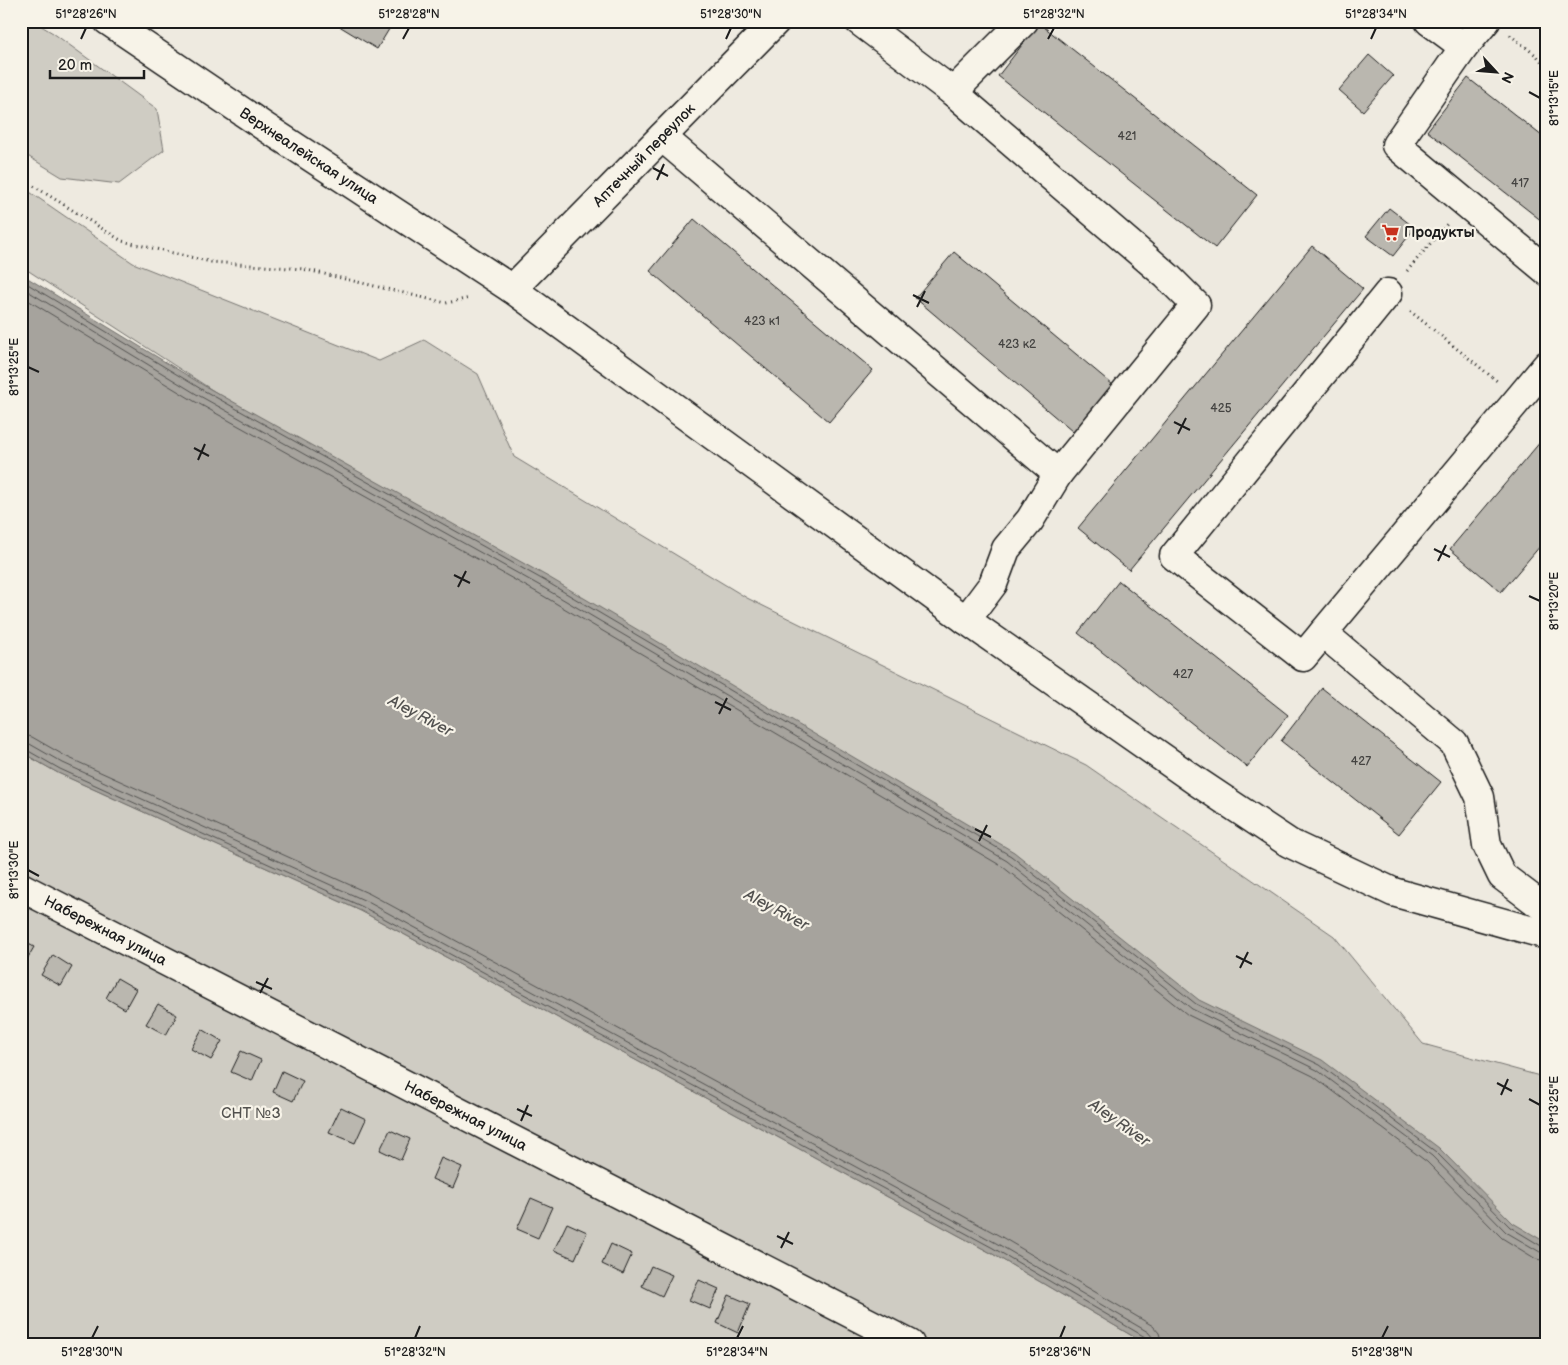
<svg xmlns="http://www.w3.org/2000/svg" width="1568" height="1365" font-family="'Balsamiq Sans',sans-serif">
  <rect width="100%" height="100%" fill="#eeeae0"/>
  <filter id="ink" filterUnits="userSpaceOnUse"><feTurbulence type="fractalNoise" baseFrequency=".02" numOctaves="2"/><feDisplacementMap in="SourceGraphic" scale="10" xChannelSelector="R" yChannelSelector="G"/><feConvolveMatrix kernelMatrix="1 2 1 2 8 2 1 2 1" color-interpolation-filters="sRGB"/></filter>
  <g filter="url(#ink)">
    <g fill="#cfccc3" stroke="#767470">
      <path d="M21,21H33L53,33L157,109L164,150L119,184L62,177L21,152Z"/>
      <path d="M21,186L133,263L379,361L424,340L478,374L514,457L747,598L1086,765L1334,936L1423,1044L1547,1078V1264L371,493L21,266Z"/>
      <path d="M21,752L58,773L361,911L991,1253L1146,1344H21Z"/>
    </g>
    <path fill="#a6a39d" stroke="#6f6d69" d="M21,274L203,385L550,578L1014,852L1199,1000L1322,1060L1439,1148L1513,1223L1547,1243V1344H1146L991,1253L361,911L58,773L21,752Z"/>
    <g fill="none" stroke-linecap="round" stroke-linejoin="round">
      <g stroke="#535250" stroke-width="1">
        <path d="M21,280L201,389L547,582L1011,856L1196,1004L1320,1065L1436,1152L1510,1227L1543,1247H1547"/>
        <path d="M21,287L198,395L544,588L1007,861L1192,1009L1317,1070L1432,1156L1506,1232L1540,1252L1547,1254"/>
        <path d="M21,296L194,401L540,594L1003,867L1188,1015L1313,1076L1427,1162L1502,1238L1536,1259L1547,1261"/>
        <path d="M21,734L32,737L67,757L370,894L1000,1236L1153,1326L1159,1333L1162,1344"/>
        <path d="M21,742L28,743L63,763L366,901L996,1243L1148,1332L1153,1338L1154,1344"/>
        <path d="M21,748L25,749L60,769L363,907L993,1248L1145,1337L1148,1344"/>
      </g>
    </g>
    <g fill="#bab7af" stroke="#1c1c1c">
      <path d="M331,21H394L377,49Z"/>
      <path d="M1039,23L1257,195L1215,248L998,76Z"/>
      <path d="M1369,55L1393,76L1363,111L1339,90Z"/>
      <path d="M1468,78L1547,140V225L1427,131Z"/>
      <path d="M1389,208L1415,228L1393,256L1366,236Z"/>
      <path d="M694,219L873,370L829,422L650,271Z"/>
      <path d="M1312,246L1363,289L1129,570L1078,528Z"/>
      <path d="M954,252L1119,390L1079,437L915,298Z"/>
      <path d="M1547,434V538L1501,592L1450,549Z"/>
      <path d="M1119,581L1288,715L1247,767L1078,633Z"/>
      <path d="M1322,688L1441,782L1399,834L1281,741Z"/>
      <path d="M21,940L34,947L23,966L21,965Z"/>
      <path d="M53,955L72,967L61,986L41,975Z"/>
      <path d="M117,978L136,989L125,1009L106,998Z"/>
      <path d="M158,1004L177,1015L166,1035L146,1024Z"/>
      <path d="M202,1029L222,1041L211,1060L191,1049Z"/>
      <path d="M241,1051L261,1060L252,1081L231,1072Z"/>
      <path d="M282,1071L303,1081L293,1101L273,1092Z"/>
      <path d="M341,1107L366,1119L355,1143L329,1132Z"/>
      <path d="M390,1130L410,1139L401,1160L380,1150Z"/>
      <path d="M441,1158L462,1167L453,1188L432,1179Z"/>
      <path d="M531,1198L552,1207L538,1238L517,1229Z"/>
      <path d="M567,1223L587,1232L575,1259L554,1250Z"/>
      <path d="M611,1244L632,1254L623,1274L602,1264Z"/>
      <path d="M651,1266L672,1275L662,1296L642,1286Z"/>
      <path d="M699,1280L719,1289L710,1309L689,1300Z"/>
      <path d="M729,1295L750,1304L738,1333L717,1323Z"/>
    </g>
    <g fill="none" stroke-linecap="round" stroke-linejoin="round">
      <defs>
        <g id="minor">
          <path id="s1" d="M108,21L265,127L512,289L966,620L1196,781L1289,843L1393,892L1547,935"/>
          <path d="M859,21L953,92L1167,276L1196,305L1058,474L1030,520L1006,549L993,584L966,620"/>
          <path d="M1429,21L1464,47L1396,145L1547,271"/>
          <path d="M1464,47L1486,21"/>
          <path d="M953,92L1024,21"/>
          <path d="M662,137L1058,474"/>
          <path id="s2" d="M512,289L776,21"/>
          <path d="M1547,365L1323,633L1454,743L1480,797L1487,845L1502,876L1547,910"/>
          <path d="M1323,633L1303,657L1174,556L1388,293"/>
          <path id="s3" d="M21,887L910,1344"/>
        </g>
      </defs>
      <use href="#minor" stroke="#1c1c1c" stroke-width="31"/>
      <g stroke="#1c1c1c" stroke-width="3" stroke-dasharray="1 4" stroke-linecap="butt">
        <path d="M1510,35L1537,56L1547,68"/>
        <path d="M21,178L122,241L211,262L303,269L446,303L470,298"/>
        <path d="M1407,271L1447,224"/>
        <path d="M1410,311L1497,381"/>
      </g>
      <use href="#minor" stroke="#f7f3e8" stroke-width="28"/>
    </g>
  </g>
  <path fill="none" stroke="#1c1c1c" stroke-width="2" d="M81,39L86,28M403,39L409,28M726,39L731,28M1048,39L1054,28M1371,39L1376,28M1529,92L1540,98M653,168L668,176M657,180L664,164M913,295L929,303M917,307L925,291M28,367L39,372M1174,422L1190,430M1178,434L1186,418M194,448L209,456M198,460L205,444M1434,549L1450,557M1438,561L1446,545M454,575L470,583M458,587L466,571M1529,596L1540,601M715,702L731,710M719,714L727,698M975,829L991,837M979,841L987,825M28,870L39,876M1236,956L1252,964M1240,968L1248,952M256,982L272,989M260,993L268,978M1497,1083L1512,1091M1501,1095L1508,1079M1529,1099L1540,1105M517,1109L532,1116M521,1121L528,1105M777,1236L793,1244M781,1248L789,1232M92,1338L98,1326M415,1338L420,1326M737,1338L743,1326M1060,1338L1065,1326M1382,1338L1388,1326"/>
  <defs>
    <symbol id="supermarket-bare" viewBox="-9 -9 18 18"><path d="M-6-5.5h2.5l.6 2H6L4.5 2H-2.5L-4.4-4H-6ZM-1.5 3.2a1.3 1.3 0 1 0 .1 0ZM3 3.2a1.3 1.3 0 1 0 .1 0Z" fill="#c8321e" stroke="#f7f3e8" stroke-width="2.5" paint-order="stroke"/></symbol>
  </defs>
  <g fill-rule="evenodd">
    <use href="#supermarket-bare" x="1378" y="220" width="25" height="25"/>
  </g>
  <g text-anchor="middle" stroke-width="4.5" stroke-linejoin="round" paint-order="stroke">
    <g font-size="12" fill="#444341">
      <text x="1127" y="140">421</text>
      <text x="1520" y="187">417</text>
      <text x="762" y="325">423 к1</text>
      <text x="1017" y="348">423 к2</text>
      <text x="1221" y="412">425</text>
      <text x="1183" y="678">427</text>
      <text x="1361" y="765">427</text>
    </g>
    <g font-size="15" fill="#1c1c1c" stroke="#f7f3e8">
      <text dy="5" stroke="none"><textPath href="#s2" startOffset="188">Аптечный переулок</textPath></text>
      <text dy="5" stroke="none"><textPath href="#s1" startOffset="242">Верхнеалейская улица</textPath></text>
      <text dy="5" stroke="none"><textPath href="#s3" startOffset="95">Набережная улица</textPath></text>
      <text dy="5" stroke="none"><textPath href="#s3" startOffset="500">Набережная улица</textPath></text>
    </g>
    <g font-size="15" font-weight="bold" fill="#1c1c1c" stroke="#f7f3e8" text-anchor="start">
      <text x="1404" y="237">Продукты</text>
    </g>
    <g font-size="15" fill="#52514e" stroke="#f7f3e8">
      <text x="251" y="1118">СНТ №3</text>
    </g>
    <g font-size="16" font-style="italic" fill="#535250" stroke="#f7f3e8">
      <text transform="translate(421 715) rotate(28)" y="6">Aley River</text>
      <text transform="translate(777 909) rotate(28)" y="6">Aley River</text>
      <text transform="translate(1120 1122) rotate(35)" y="6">Aley River</text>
    </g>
  </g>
  <rect width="1568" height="1365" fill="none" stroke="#f7f3e8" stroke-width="55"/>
  <g transform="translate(1496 72) rotate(116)" stroke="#f7f3e8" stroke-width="4" paint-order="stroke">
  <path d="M0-4L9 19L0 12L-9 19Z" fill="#1c1c1c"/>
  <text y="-8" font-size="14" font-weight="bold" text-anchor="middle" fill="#1c1c1c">N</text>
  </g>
  <path d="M50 70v8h94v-8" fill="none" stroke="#1c1c1c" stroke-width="2.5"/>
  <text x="58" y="70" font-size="15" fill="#1c1c1c" stroke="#f7f3e8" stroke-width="4" paint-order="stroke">20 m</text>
  <rect x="28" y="28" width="1512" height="1310" fill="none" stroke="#1c1c1c" stroke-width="2"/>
  <g font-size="12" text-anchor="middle" fill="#1c1c1c">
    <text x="86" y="18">51°28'26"N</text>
    <text x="409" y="18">51°28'28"N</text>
    <text x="731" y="18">51°28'30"N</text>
    <text x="1054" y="18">51°28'32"N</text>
    <text x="1376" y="18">51°28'34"N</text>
    <text transform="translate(1554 98) rotate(-90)" y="4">81°13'15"E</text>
    <text transform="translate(14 367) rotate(-90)" y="4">81°13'25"E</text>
    <text transform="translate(1554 601) rotate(-90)" y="4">81°13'20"E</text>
    <text transform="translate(14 870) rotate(-90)" y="4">81°13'30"E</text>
    <text transform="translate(1554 1105) rotate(-90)" y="4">81°13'25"E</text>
    <text x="92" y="1356">51°28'30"N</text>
    <text x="415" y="1356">51°28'32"N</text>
    <text x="737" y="1356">51°28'34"N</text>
    <text x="1060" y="1356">51°28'36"N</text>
    <text x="1382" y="1356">51°28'38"N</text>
  </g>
</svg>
